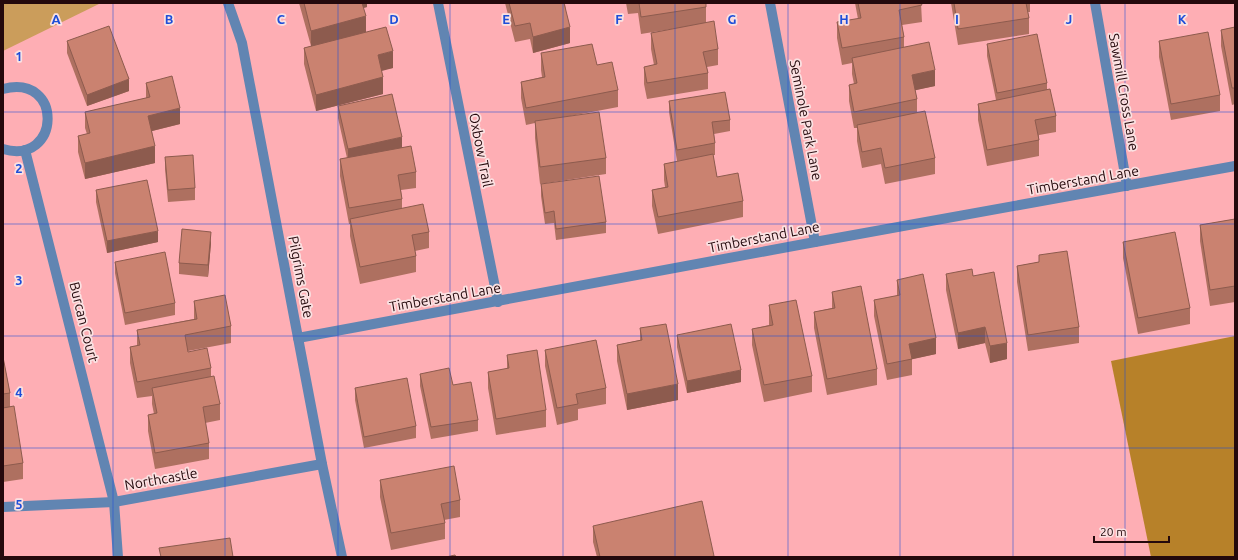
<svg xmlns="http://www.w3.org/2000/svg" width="1238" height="560" font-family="Ubuntu,sans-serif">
  <rect width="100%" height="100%" fill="#feaeb4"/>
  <path fill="#cb9d5b" d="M3,3H101L3,51Z"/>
  <path fill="#b78129" d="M1235,336V557H1151L1111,361Z"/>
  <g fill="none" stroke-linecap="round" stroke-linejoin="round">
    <g stroke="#6185b2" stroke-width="10">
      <path d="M228,3L242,43L322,464L342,557"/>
      <path d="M438,3L498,302"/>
      <path d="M770,3L815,242"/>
      <path d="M1095,3L1127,186"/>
      <path d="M3,89C64,73 61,166 3,149"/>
      <path d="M25,150L114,502L118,557"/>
      <path d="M298,338L815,242L1235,166"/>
      <path d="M3,507L114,502L322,464"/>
    </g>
  </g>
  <g fill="#ae7060">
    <path d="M299,3H367V7L363,8L366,32L393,68L381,70L383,94L316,111L304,64V48L311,46Z"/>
    <path d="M505,3H569L565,4L570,43L533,53L530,39L515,42Z"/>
    <path d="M626,3H706V22L718,49V65L707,67L708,73V89L647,99L644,84V67L654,65L651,49V33L678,28L641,34L638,13L628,14Z"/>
    <path d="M855,3H921L922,22L902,25L904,37V47L935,86L915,90L917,99V113L935,158V174L885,184L881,164L862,168L857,141V128H854L849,101V85L854,84L852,74V63L842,65L837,38V22L858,19Z"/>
    <path d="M951,3H1030V12H1028L1029,18V34L958,45Z"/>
    <path d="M1235,27V104L1232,105L1221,46V30Z"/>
    <path d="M67,41L129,91L87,106L67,53Z"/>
    <path d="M1159,41L1220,95V111L1171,120L1159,57Z"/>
    <path d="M987,44L1047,83V90L1056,116V132L1039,135V156L987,166L978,120V104L996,100L987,56Z"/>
    <path d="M541,53L597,65L618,90V107L560,118L606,158V174L540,184L535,138V123L526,125L521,98V82L542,77L541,70Z"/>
    <path d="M146,83L180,124L152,131L155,163L85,179L78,152V136L87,134L85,128V112L146,98Z"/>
    <path d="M669,101L730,120V131L714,134L715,143V155H713L717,177L743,201V217L658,234L652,206V190L665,187L664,180V164L686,160L677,161L669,112Z"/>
    <path d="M338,106L402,148L416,172V188L401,190L402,199V209L429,232V248L415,251L416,256V272L360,284L350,236V224H349L340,176V159L347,158L338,118Z"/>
    <path d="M165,157L195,188V200L168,202L165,169Z"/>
    <path d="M541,184L606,222V233L556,240L554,223L545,224L541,196Z"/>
    <path d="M96,190L158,242L107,253L96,202Z"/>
    <path d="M1235,219V302L1210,306L1200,241V225Z"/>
    <path d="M1123,242L1190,308V324L1138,334L1123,258Z"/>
    <path d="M211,243L208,277L179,274V263Z"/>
    <path d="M1039,255L1079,327V343L1028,351L1017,282V266L1039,262Z"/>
    <path d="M115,262L175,303V315L125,325L115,273Z"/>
    <path d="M946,274L973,276L1007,359L990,363L985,343L958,349L946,290Z"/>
    <path d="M897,280L936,354L912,359V375L887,380L874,316V300L897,296Z"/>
    <path d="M832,292L877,369V385L827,395L814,328V312L832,308Z"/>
    <path d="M194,301L231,326V343L188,351V352L211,368V377L220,404V420L205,423L209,443V459L155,469L148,431V415L154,414L152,404V396L137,398L130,363V347L137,346V330L194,319Z"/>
    <path d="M769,305L812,376V392L764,402L752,345V329L769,325Z"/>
    <path d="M640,328L678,400L627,410L617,361V345L640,340Z"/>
    <path d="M677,335L741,382L687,393L677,347Z"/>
    <path d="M545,350L606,388V404L578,409V420L557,425L545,366Z"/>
    <path d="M507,355L546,410V427L496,435L488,388V372L507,369Z"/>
    <path d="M3,357L10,393V407L23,463V479L3,482Z"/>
    <path d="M420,374L453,385L478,420V431L431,439L420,386Z"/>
    <path d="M355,388L416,426V438L364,448L355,400Z"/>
    <path d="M380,480L460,500V517L444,520L445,523V539L391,550L380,497Z"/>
    <path d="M593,526L714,557H597L593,542Z"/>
  </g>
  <g fill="#8d5b4e">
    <path d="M359,3H367V7L359,9Z"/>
    <path d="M366,16V32L311,47V31Z"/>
    <path d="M570,27V43L533,53V37Z"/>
    <path d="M393,51V68L378,72V55Z"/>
    <path d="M935,70V86L912,91V75Z"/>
    <path d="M383,77V94L316,111V95Z"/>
    <path d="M129,79V91L87,106V95Z"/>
    <path d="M180,108V124L148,132V116Z"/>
    <path d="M402,137V149L348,161V149Z"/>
    <path d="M155,146V163L85,179V163Z"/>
    <path d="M158,231V242L107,253V241Z"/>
    <path d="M211,232V243L208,277V265Z"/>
    <path d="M985,327V343L958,349V333Z"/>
    <path d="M936,338V354L909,360V344Z"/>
    <path d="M1007,343V359L990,363V346Z"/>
    <path d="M741,370V382L687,393V381Z"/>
    <path d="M678,384V400L627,410V394Z"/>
  </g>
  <g fill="#ca8270" stroke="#8d5b4e">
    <path d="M304,3H362L366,16L311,31Z"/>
    <path d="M509,3H564L570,27L533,37L530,23L515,26Z"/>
    <path d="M639,3H706V7L641,17Z"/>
    <path d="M858,3H921L922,5L899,10L904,37L842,48L837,22L861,18Z"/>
    <path d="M954,3H1026L1029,18L958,29Z"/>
    <path d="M714,21L718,49L703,52L708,73L647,83L644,67L657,64L651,33Z"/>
    <path d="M109,26L129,79L87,95L67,41Z"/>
    <path d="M386,27L393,51L378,55L383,77L316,95L304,48Z"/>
    <path d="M1235,27V88H1232L1221,30Z"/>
    <path d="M1208,32L1220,95L1171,104L1159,41Z"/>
    <path d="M1037,34L1047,83L997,93L987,44Z"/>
    <path d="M929,42L935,70L912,75L917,99L854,112L849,85L857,83L852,58Z"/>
    <path d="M592,44L597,65L612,62L618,90L526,108L521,82L545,77L541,53Z"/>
    <path d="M172,76L180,108L148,116L155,146L85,163L78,136L90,133L85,112L150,97L146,83Z"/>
    <path d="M1050,89L1056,116L1035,120L1039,140L987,150L978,104Z"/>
    <path d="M725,92L730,120L712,122L715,143L677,150L669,101Z"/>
    <path d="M392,94L402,137L348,149L338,106Z"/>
    <path d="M925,111L935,158L885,168L881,148L862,152L857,125Z"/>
    <path d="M599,112L606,158L540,167L535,121Z"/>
    <path d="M411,146L416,172L398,175L402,199L349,208L340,159Z"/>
    <path d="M713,154L717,177L738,173L743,201L658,217L652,190L668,187L664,164Z"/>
    <path d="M193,155L195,188L168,190L165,157Z"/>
    <path d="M599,176L606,222L556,229L554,211L545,213L541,184Z"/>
    <path d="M147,180L158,231L107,241L96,190Z"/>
    <path d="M423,204L429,232L412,235L416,256L360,267L350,219Z"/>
    <path d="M1235,219V286L1210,290L1200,225Z"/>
    <path d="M182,229L211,232L208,265L179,263Z"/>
    <path d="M1175,232L1190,308L1138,318L1123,242Z"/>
    <path d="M1067,251L1079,327L1028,335L1017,266L1039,262V255Z"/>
    <path d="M165,252L175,303L125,313L115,262Z"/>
    <path d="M972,269L973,276L994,272L1007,343L990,346L985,327L958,333L946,274Z"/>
    <path d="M923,274L936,338L909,344L912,359L887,364L874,300L900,295L897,280Z"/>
    <path d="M861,286L877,369L827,379L814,312L835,308L832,292Z"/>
    <path d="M225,295L231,326L185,335L188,352L207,348L211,368L137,382L130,347L140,345L137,330L197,319L194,301Z"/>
    <path d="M796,300L812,376L764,385L752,329L773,325L769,305Z"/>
    <path d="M666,324L678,384L627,394L617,345L642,340L640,328Z"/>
    <path d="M731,324L741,370L687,381L677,335Z"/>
    <path d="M596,340L606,388L576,394L578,404L557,408L545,350Z"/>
    <path d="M537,350L546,410L496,419L488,372L509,368L507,355Z"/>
    <path d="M3,357L10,393L3,394Z"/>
    <path d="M449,368L453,385L471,382L478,420L431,427L420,374Z"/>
    <path d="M214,376L220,404L203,407L209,443L155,453L148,415L157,413L152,388Z"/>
    <path d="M407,378L416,426L364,437L355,388Z"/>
    <path d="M14,406L23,463L3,466V408Z"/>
    <path d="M454,466L460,500L441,504L445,523L391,533L380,480Z"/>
    <path d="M702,501L714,556L710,557H600L593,526Z"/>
    <path d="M230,538L233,557H161L159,548Z"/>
    <path d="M455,555L456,557H446Z"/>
  </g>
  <path fill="none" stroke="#1d4ed8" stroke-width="1" stroke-opacity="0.55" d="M113,3V557M225,3V557M338,3V557M450,3V557M563,3V557M675,3V557M788,3V557M900,3V557M1013,3V557M1125,3V557M3,112H1235M3,224H1235M3,336H1235M3,448H1235"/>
  <g text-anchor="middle" stroke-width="3.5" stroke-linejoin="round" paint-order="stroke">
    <g font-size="14" fill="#24090c" stroke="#fae1e2">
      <text transform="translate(1124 92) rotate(80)" y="5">Sawmill Cross Lane</text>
      <text transform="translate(806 120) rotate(79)" y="5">Seminole Park Lane</text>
      <text transform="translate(481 150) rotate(79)" y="5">Oxbow Trail</text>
      <text transform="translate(1083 180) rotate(-10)" y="5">Timberstand Lane</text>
      <text transform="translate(764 237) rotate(-11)" y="5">Timberstand Lane</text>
      <text transform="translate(301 277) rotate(79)" y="5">Pilgrims Gate</text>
      <text transform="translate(445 297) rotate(-10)" y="5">Timberstand Lane</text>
      <text transform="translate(84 322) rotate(76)" y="5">Burcan Court</text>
      <text transform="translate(161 479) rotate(-10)" y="5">Northcastle</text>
    </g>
  </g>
  <g font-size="13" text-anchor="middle" font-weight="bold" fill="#1d4ed8" stroke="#fae1e2" stroke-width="3.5" stroke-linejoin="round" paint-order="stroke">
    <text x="56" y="24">A</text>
    <text x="169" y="24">B</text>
    <text x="281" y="24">C</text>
    <text x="394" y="24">D</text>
    <text x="506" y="24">E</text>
    <text x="619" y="24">F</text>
    <text x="732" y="24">G</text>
    <text x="844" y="24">H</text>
    <text x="957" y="24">I</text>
    <text x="1069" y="24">J</text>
    <text x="1182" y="24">K</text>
    <text x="19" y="61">1</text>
    <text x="19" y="173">2</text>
    <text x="19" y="285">3</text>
    <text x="19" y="397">4</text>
    <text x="19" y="509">5</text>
  </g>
  <rect width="1238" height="560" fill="none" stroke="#24090c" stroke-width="8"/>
  <path d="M1094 536v6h75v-6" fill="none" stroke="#24090c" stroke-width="2"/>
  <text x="1100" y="536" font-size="12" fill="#24090c" stroke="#fae1e2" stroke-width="3" paint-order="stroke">20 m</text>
</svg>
